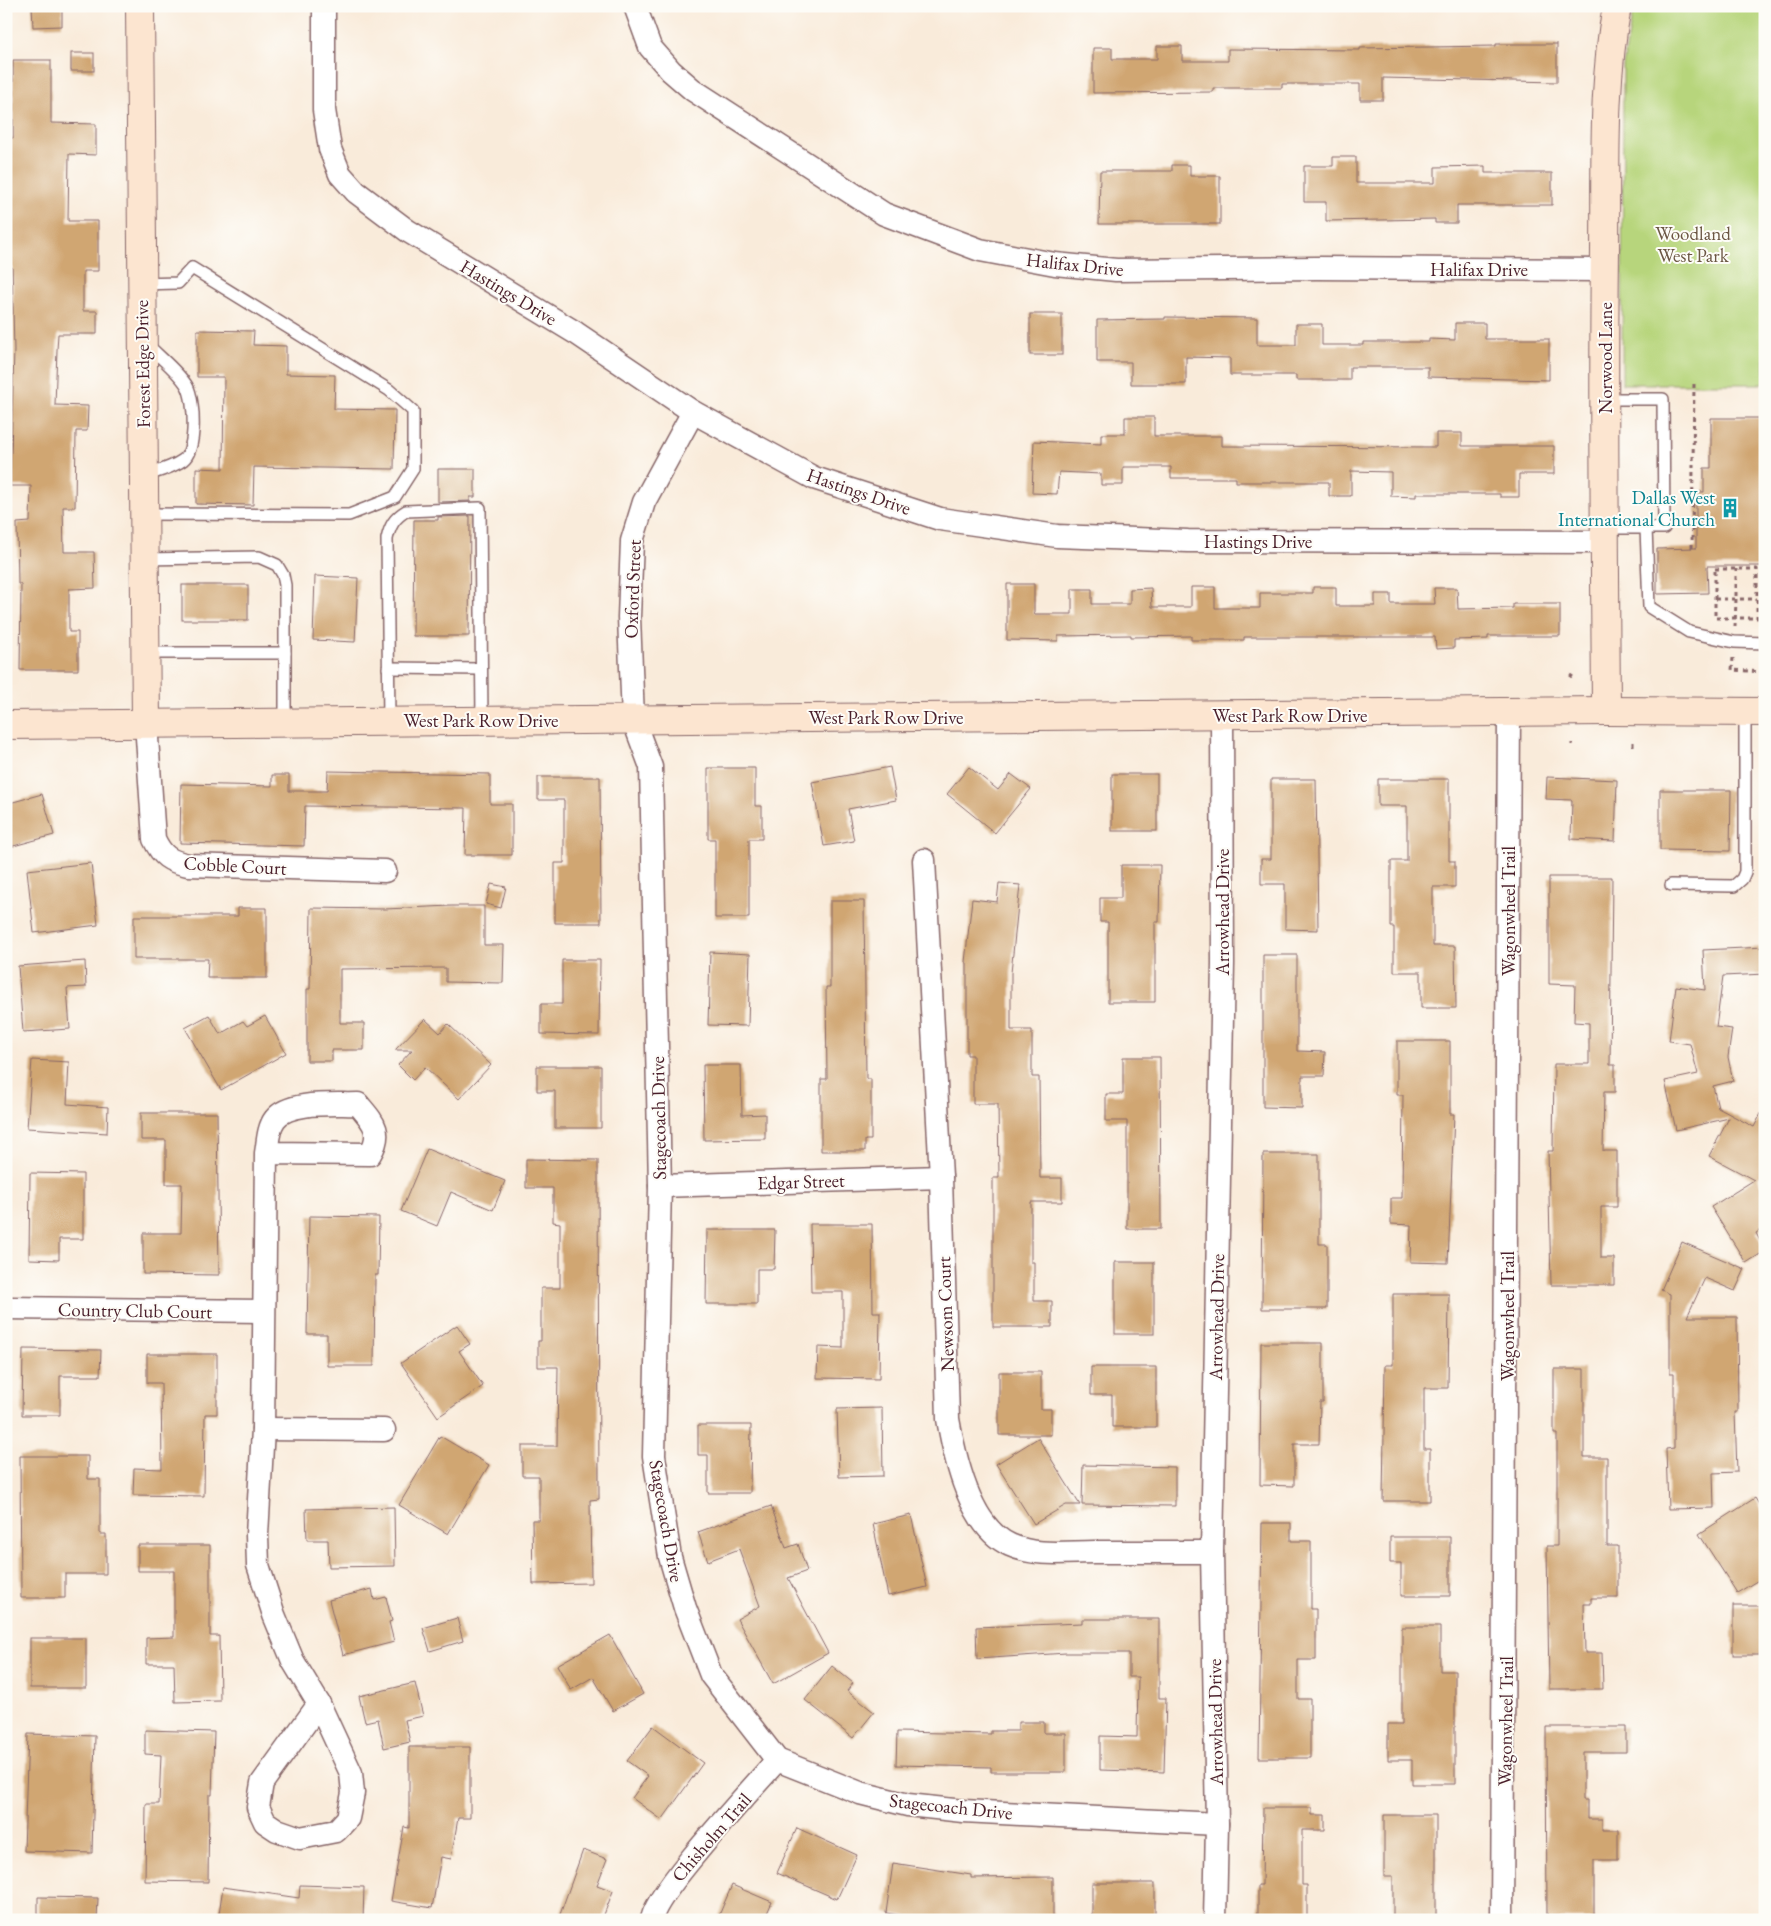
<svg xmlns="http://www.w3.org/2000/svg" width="1771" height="1926" font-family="'EB Garamond',serif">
  <rect width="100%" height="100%" fill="#fdfcf7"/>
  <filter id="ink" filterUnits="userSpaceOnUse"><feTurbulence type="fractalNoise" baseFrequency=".02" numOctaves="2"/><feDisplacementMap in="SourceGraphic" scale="10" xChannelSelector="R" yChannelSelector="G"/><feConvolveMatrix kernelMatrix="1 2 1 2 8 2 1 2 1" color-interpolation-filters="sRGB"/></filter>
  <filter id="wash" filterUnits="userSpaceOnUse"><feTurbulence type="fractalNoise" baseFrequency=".0096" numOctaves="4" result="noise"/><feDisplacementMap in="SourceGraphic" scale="20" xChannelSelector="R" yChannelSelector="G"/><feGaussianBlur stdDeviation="1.12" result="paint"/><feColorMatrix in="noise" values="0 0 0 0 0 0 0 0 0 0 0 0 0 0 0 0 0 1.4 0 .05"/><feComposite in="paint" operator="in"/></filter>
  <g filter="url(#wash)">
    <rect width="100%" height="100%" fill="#f9ebda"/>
    <path fill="#b7d57c" stroke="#807a54" d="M1634,6H1765V384H1622L1623,65Z"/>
    <g id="blocks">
      <g fill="#d0a672">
        <path d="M32,6H62V26L33,27Z"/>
        <path d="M1496,44H1557V82L1383,78V100H1360V84H1282V88H1213V92L1093,93V48H1112V59H1157V46H1182V61H1228V49L1360,50V48L1496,46Z"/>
        <rect x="71" y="53" width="23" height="18"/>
        <path d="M13,60H51V123L96,124V155L69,154L68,221H98V271H83V311H97V334H58L57,350L55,405L88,406L87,431H76L75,507H63L64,552H94L95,588L69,589V632H78V670H20L21,584H18L17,523L30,522L31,486H10L14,350L12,267H9V192H6V138H13Z"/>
        <path d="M1333,157H1356V183H1435V167L1485,166V173H1552V205H1457V223H1435V219L1326,221V202H1304V166H1333Z"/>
        <path d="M1172,165H1190V176H1220V224H1099L1100,171H1172Z"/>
        <rect x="1030" y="314" width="32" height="41"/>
        <path d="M1165,317L1257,318V345H1296V324H1322V345H1363V342H1429V339L1455,340V323H1485V339H1549V380L1428,377V367H1350V380H1296V375H1230V358L1186,357V384H1131V362H1097V320L1165,319Z"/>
        <path d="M197,330L254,331L253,345L286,346V374L335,375L334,409L395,410L394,469L254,467L253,505L196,504V468L223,469L224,377H197Z"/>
        <path d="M1125,417H1154V436H1222V446L1436,447V433H1462V446H1554V474H1519V497H1500V494H1416V497L1391,496V472L1351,471V496H1329V482H1236V478H1171V467H1123V485H1101V474L1059,472L1057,494L1032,493L1034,441L1101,444V434H1125Z"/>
        <path d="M1711,418H1765V566H1707L1708,593L1657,594V549L1696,548V492H1704V468H1711Z"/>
        <path d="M438,469H475V497H470V501L438,502Z"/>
        <path d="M470,516L469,636H413L414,520H438V517Z"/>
        <path d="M315,576L358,578L355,642L313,640Z"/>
        <path d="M1007,584H1034V614H1072V589H1092V604H1130V589L1151,588L1152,607H1191V587H1215V608H1260V593H1313V587H1336V606H1375V594H1391V604H1435L1434,588H1457L1458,609L1513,608V604H1560V636H1488V639L1454,640V648L1436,649L1435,637H1244V640H1191V636L1131,637V635L1058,636V641L1007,640Z"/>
        <rect x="182" y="585" width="66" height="35"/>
        <path d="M890,767L896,800L848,809L854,841L824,846L812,782Z"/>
        <path d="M969,767L998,790L1011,774L1031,789L995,833L947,794Z"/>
        <path d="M708,768H755V806H762V839H749V918H715V839H708Z"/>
        <path d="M328,771L490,774V804H512V855H465L466,808L305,806L304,846L180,843L181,784L272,786V775H289V791H327Z"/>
        <rect x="1112" y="774" width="45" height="57"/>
        <path d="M538,777H600L601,923H555V863H564V800H538Z"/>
        <path d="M1547,777L1617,780L1615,841L1571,839L1572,800L1546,799Z"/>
        <path d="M1271,779H1316L1318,930L1285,929V884H1261V859H1271Z"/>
        <path d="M1378,779H1449V861H1455V887H1433V946H1455L1456,1008H1421V972H1394V927H1391V861H1407V806H1378Z"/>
        <path d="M1660,790H1731L1730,851L1660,850Z"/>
        <path d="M42,794L54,835L6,848V804Z"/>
        <path d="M91,863L98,925L34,933L27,870Z"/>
        <path d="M1121,865H1160L1159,922H1155V1002H1108V922H1100V898H1121Z"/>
        <path d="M1549,877H1612L1610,1065H1615V1092H1604L1603,1151H1617V1207H1601V1258H1614V1285H1551L1548,1151H1553L1554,1064H1589V1023L1574,1022L1575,985L1549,984Z"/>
        <path d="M999,883L1020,885L1011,973V1030H1032V1077H1039L1040,1178H1062V1202H1031V1262H1034V1301H1052V1327H993V1178H999L998,1104H973V1055H967V963L965,962L972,899L997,902Z"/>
        <path d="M491,884L506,887L501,908L486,904Z"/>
        <path d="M830,901H864L866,1079H871V1140H865V1151H821V1079H827L826,987H830Z"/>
        <path d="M451,906H484V945H504L503,983L446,982V968L340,969V1023H364V1050H332V1061H307V989H310L311,908L385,909Z"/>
        <path d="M238,908H267V978H207L208,959H134V916H238Z"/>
        <path d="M1765,947V974L1723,976L1716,1027L1732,1029L1728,1057L1733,1081L1713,1086L1718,1108L1754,1127L1765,1106V1166L1758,1179L1765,1190V1227L1756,1233L1765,1251L1746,1263L1711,1207L1754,1180L1709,1156L1729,1118L1676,1130L1665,1081L1698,1074L1690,1044L1669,1041L1676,986L1705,990L1703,950Z"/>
        <path d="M710,952L750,954L748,1026L708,1025Z"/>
        <path d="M1263,955H1297V1051L1325,1052L1324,1076H1302V1108L1263,1107Z"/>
        <path d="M562,960H600L599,1035L541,1034V1004H562Z"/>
        <path d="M85,961L86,987L67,988L70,1029L23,1032L18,966Z"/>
        <path d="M209,1015L220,1034L243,1021L247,1026L265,1016L286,1053L221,1090L185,1028Z"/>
        <path d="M425,1019L440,1033L448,1024L491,1065L459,1099L425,1067L413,1080L398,1065L412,1050H395Z"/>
        <path d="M1397,1041H1450V1114H1454L1448,1263L1410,1262L1411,1225L1391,1224V1198H1402L1403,1095H1397Z"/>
        <path d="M1123,1057H1160L1161,1229H1127V1121H1106V1094H1123Z"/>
        <path d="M32,1060L69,1062L67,1104L108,1107L107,1133L27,1128Z"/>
        <path d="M703,1065H741L742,1115L765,1114V1139L704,1140Z"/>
        <path d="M537,1066H601V1128H555V1091H537Z"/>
        <path d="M141,1113H217L219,1275L143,1274V1233H181L182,1184H166V1140H141Z"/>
        <path d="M427,1149L505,1181L493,1210L451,1192L437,1226L401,1211Z"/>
        <path d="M1263,1154H1319V1244H1327V1309H1262Z"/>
        <path d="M526,1159L598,1160L599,1499L590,1500L591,1583L533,1584L532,1520H539V1476H522V1446H557L558,1367H538V1341H541V1288H560V1223L553,1222V1188H526Z"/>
        <path d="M30,1173L83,1174V1239H59V1260L29,1259Z"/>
        <path d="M309,1216L379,1217L378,1275H375L374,1366H327V1334H307Z"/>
        <path d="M810,1224H872L873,1312H880L879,1379L817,1378L818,1347L843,1348V1292H811Z"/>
        <path d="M707,1230H775L774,1269H757V1304H706Z"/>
        <path d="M1682,1242L1745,1269L1735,1291L1705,1278L1687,1317H1737L1738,1412H1735L1737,1472L1713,1473L1714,1508L1668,1509L1666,1449L1674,1448V1373H1670V1294L1661,1290Z"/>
        <rect x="1115" y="1262" width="39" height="72"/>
        <path d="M1393,1294H1449L1448,1388H1424V1449H1430V1501H1383L1385,1365H1393Z"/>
        <path d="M457,1325L470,1344L459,1351L483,1386L438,1417L401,1363Z"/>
        <path d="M1261,1343H1323V1402H1320L1319,1444H1294V1486L1260,1485Z"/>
        <path d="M23,1349L101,1350L100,1376H60V1415H22Z"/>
        <path d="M147,1354H217V1414H205L204,1496L133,1495L134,1468L162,1469L161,1383H147Z"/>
        <path d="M1091,1367H1156V1427H1112V1395H1091Z"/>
        <path d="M1554,1369H1584V1457H1607V1546H1618V1598H1591V1604H1584L1585,1653H1602L1603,1689H1549L1547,1546H1557V1434H1554Z"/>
        <path d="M999,1372H1041V1409H1051V1435H999Z"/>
        <path d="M882,1408L883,1476L839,1477L837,1409Z"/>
        <path d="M698,1425H751L750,1493H708V1455H698Z"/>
        <path d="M440,1436L489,1465L448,1534L399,1505Z"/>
        <path d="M1038,1438L1080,1505H1066L1034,1524L996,1464Z"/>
        <path d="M20,1456H88V1479H100V1534H106V1574H65V1598H21Z"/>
        <path d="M1083,1465L1175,1467V1506L1082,1505Z"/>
        <path d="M1755,1498L1765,1514V1576L1737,1593L1699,1534Z"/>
        <path d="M771,1506L786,1548L798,1544L807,1571L788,1578L828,1653L773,1684L737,1619L760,1606L739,1549L708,1561L698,1532Z"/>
        <path d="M394,1507L395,1566L329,1567L328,1540H307L306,1509Z"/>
        <path d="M911,1515L927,1587L888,1596L873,1524Z"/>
        <path d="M1262,1523H1291V1541H1311V1609H1316V1660H1298V1699H1310V1758H1259Z"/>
        <path d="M1390,1537H1450V1596H1401V1563H1390Z"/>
        <path d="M138,1545H210V1636H219L220,1701L175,1702L174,1664H146V1638L174,1637V1571H138Z"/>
        <path d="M372,1589L374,1600L386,1597L392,1621L389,1622L394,1642L343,1655L329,1600Z"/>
        <rect x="1733" y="1606" width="32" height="49"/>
        <path d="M457,1618L463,1641L430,1651L423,1628Z"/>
        <path d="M1082,1619H1159V1698H1166L1164,1772L1100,1770V1736L1137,1737L1138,1677H1129V1653H1066L977,1659L976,1627L1082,1623Z"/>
        <path d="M1402,1627H1440V1671H1455V1784H1412V1760H1388V1724H1402Z"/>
        <path d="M610,1635L643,1694L613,1711L593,1677L571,1690L557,1665Z"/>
        <rect x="30" y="1638" width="56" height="50"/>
        <path d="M832,1666L853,1683L847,1691L874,1712L853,1738L805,1700Z"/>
        <path d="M415,1683L423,1716L405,1720L410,1742L384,1748L378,1719L365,1722L359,1696Z"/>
        <path d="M1018,1722H1044V1733H1066V1772H991V1767L896,1765L897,1732L991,1734V1731H1018Z"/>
        <path d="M653,1726L703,1763L662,1820L632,1798L648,1776L627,1761Z"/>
        <path d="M1546,1727H1626V1752H1583V1800H1587V1819H1602V1830H1618V1860H1594V1920H1547Z"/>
        <path d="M145,1730L214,1732L212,1795H209L208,1882L145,1881L146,1804H159L161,1755L145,1754Z"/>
        <path d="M28,1734L95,1736L92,1853L24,1851Z"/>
        <path d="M409,1747H470V1818H458L451,1859L441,1857L432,1908L391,1901L404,1827L409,1828Z"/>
        <path d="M1263,1808H1312V1815H1325V1830H1302V1885H1307V1920H1258V1885H1262Z"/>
        <path d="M1384,1815H1436V1920H1393V1877H1384Z"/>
        <path d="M797,1828L857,1855L837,1899L777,1873Z"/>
        <path d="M583,1850L607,1859L597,1885L613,1891L602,1920H558Z"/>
        <path d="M893,1863L971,1875V1878L1053,1877V1920H932L886,1913Z"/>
        <rect x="1092" y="1883" width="63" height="37"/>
        <path d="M300,1885L364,1887L363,1920H218L223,1887L299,1898Z"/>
        <path d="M732,1885L772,1902L764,1920H717Z"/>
        <path d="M38,1897L98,1898L97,1920H38Z"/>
      </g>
    </g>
  </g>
  <g filter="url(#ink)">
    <use href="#blocks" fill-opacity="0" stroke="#876668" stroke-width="1"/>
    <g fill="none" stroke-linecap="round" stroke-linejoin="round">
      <defs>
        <g id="lane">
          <path d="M141,284L178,283L192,268L389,390L413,411V469L395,497L349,515L144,514"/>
          <path d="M1605,399H1663L1664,528H1605"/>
          <path d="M144,476C156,472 172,468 183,460C197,450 195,400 187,386C178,371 159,357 147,344"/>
          <path d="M1646,528L1649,607L1689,632L1734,642L1765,643"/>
          <path d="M144,559L259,557L277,565L283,575L285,585V721"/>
          <path d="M145,653H285"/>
          <path d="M388,668L480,669"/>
          <path d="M389,721L387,539C390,526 394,518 406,511L480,508L482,720"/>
          <path d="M1671,885L1734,886L1742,879L1745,872V712"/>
        </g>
        <g id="street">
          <path d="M324,6V110L330,149L340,174L356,192L408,231L576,333L693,412L814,478L940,519L1057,536L1188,541L1605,542"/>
          <path d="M635,6L650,47L671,71L693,90L884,214L980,250L1055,264L1116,270L1317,268L1605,270"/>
          <path d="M693,412L644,502L632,541L629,617L633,719L651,767L660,1186L654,1456L670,1557L685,1608L711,1675L777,1760L860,1793L908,1805L963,1811L1217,1824"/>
          <path d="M146,723L154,839C162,856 169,861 188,865L385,871"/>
          <path d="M924,860L941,1177L948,1419C955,1459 970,1527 1010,1545C1036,1557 1067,1552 1094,1552C1133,1552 1173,1552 1212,1552"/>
          <path d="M266,1153L370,1154C384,1131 372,1121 358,1104C337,1105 289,1100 275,1119C268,1128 268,1142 266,1153L263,1429L257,1535L258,1565L274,1615L293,1661L319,1704"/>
          <path d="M660,1186L941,1177"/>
          <path d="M6,1308L263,1311"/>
          <path d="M263,1429L384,1430"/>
          <path d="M319,1704L351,1773L353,1793L348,1818L336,1831L300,1838L277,1830L265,1822L258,1807L262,1783Z"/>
          <path d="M652,1920C653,1894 755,1786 777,1760"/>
          <path d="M1215,1920L1217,1824L1212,1552L1223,963L1222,715"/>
          <path d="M1502,1920L1509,713"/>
        </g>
        <g id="secondary">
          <path d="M140,6L146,723"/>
          <path d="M1606,711C1605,558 1603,404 1605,251C1606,169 1602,86 1617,6"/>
          <path d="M6,725L1606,711L1765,712"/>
        </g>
      </defs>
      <use href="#lane" stroke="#876668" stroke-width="14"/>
      <use href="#street" stroke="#876668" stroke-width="25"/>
      <use href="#secondary" stroke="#876668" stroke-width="30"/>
      <g stroke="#876668" stroke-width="3" stroke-dasharray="4 4" stroke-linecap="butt">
        <path d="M1692,548L1694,384"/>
        <rect x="1715" y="569" width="42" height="49"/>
        <path d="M1715,599H1736V569"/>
        <path d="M1735,627L1736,599H1757"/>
        <path d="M1733,658L1732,670L1765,672"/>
        <path d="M1570,675L1573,677"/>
        <path d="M1633,742V746"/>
        <path d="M1572,743V745"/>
      </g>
      <use href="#lane" stroke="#fff" stroke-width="11"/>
      <use href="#street" stroke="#fff" stroke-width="22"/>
      <use href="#secondary" stroke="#fce5d0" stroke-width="28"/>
    </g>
  </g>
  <defs>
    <symbol id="building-bare" viewBox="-9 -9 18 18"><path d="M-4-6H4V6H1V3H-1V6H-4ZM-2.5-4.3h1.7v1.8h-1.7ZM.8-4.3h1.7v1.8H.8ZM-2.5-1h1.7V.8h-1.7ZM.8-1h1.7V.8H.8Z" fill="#0f9aa8" stroke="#fdfcf7" stroke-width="2.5" paint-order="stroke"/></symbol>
  </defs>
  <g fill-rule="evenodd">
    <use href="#building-bare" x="1716" y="494" width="28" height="28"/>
  </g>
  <g text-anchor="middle" stroke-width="4" stroke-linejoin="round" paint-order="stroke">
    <g font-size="19" fill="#6b5643" stroke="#fdfcf7">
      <text x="1693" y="240">Woodland<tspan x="1693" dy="22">West Park</tspan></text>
    </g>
    <g font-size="19" fill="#4a1f2b" stroke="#fdfcf7">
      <text transform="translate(1075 264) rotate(6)" y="7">Halifax Drive</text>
      <text x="1479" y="276">Halifax Drive</text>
      <text transform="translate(509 292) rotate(31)" y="7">Hastings Drive</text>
      <text transform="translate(1605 358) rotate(-90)" y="7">Norwood Lane</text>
      <text transform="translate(142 364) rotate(-91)" y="7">Forest Edge Drive</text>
      <text transform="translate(859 491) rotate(19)" y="7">Hastings Drive</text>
      <text x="1258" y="548">Hastings Drive</text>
      <text transform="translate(632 589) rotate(-88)" y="7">Oxford Street</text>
      <text x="1290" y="722">West Park Row Drive</text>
      <text x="886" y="724">West Park Row Drive</text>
      <text x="481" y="727">West Park Row Drive</text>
      <text transform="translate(235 865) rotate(3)" y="7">Cobble Court</text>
      <text transform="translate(1508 911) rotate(-90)" y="7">Wagonwheel Trail</text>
      <text transform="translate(1222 912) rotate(-90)" y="7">Arrowhead Drive</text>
      <text transform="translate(658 1118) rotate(-91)" y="7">Stagecoach Drive</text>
      <text transform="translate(801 1181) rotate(-2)" y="7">Edgar Street</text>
      <text transform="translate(135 1310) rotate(1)" y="7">Country Club Court</text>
      <text transform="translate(945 1314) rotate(-92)" y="7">Newsom Court</text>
      <text transform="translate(1507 1316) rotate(-90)" y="7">Wagonwheel Trail</text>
      <text transform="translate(1216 1317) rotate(-89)" y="7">Arrowhead Drive</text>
      <text transform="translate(667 1521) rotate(80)" y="7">Stagecoach Drive</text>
      <text transform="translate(1505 1721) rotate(-89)" y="7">Wagonwheel Trail</text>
      <text transform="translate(1215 1722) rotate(-91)" y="7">Arrowhead Drive</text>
      <text transform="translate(951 1806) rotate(6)" y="7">Stagecoach Drive</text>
      <text transform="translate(711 1837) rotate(-49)" y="7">Chisholm Trail</text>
    </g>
    <g font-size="19" fill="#0d838f" stroke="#fdfcf7" text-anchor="end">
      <text x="1715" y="504">Dallas West<tspan x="1715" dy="22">International Church</tspan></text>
    </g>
  </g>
  <rect width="1771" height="1926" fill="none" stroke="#fdfcf7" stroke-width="25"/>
</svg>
